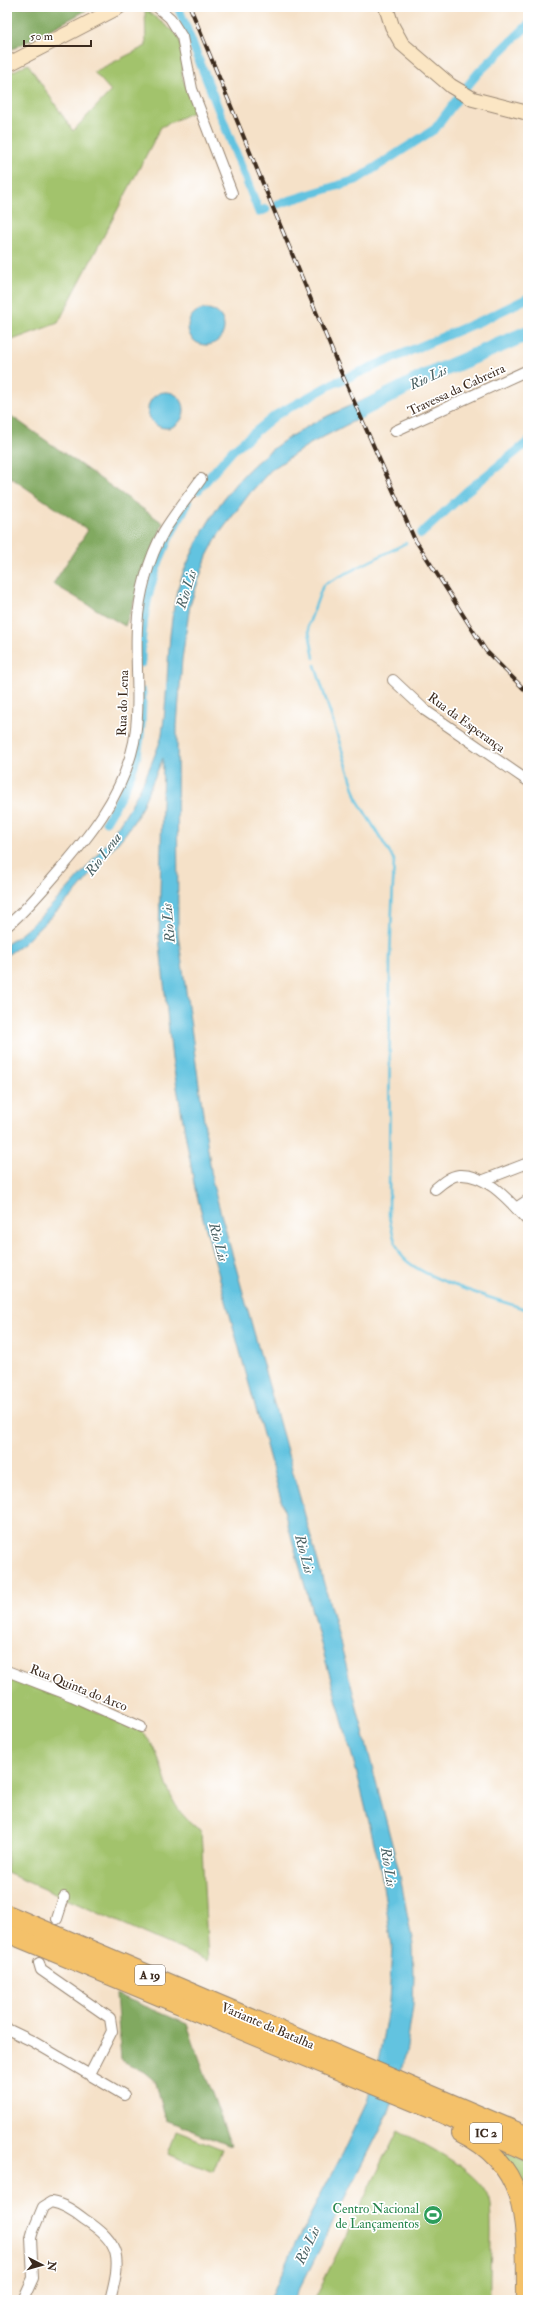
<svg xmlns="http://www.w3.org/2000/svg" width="535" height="2307" font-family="'IM FELL Double Pica',serif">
  <rect width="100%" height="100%" fill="#fff"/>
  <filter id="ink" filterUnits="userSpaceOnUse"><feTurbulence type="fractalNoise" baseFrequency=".025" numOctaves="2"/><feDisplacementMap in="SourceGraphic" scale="8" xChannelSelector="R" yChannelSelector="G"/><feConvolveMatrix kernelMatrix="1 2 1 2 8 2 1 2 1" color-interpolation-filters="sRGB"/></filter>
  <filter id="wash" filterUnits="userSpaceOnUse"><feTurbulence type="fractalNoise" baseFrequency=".012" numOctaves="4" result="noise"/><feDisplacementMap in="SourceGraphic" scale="16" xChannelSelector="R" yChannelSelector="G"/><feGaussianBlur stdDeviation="0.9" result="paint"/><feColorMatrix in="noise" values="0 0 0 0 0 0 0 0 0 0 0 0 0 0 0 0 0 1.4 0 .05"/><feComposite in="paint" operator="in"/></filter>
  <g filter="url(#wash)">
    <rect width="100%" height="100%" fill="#f5e1c8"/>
    <g fill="#a2c36c" stroke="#6e7645">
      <path d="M145,9L179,36L183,58L182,76L195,111L161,127L58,323L7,342V74L28,64L73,131L111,91L94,72L146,46Z"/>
      <path d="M7,1677L137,1727C174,1759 154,1801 201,1830L208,1961L7,1873Z"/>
      <path d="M398,2130C424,2145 487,2173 490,2205C493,2234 489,2270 490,2300H314Z"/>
      <path d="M176,2131L222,2149L213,2172L168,2154Z"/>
      <path d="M493,2146L528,2162V2209Z"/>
    </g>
    <g fill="#81a960" stroke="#5e6a3f">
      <path d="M7,7H93L7,52Z"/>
      <path d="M7,413L163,523L125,626L53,584L88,530L7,475Z"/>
      <path d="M116,1994L187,2024L231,2146L166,2120L156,2082L144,2072L121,2060Z"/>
    </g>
    <g fill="#62c3e0" stroke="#4e767f">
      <circle cx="206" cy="327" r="18"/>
      <circle cx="166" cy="410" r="18"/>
      <path d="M371,397L374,398L377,405L375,410L308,445L271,470L250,493L219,534L207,556L190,605L182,659L177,726L178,934L213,1185L338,1634L399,1871L413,1944L414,1975L413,2006L406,2053L389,2112L294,2300H270L295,2244L343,2153L367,2102L380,2053L389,2002L392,1946L381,1872L359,1781L195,1189L172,1059L159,936L163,758L138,815L126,833L76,892L23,944L7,955V944C24,933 38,919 52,905C95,862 132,814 154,757C157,749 161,741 162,734C169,690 166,645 175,601C178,582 188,561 197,543C238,462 289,430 371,397Z"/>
    </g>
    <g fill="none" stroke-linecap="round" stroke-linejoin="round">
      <g stroke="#62c3e0" stroke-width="2.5">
        <path d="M314,658L308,626L323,585L406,543"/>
        <path d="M315,665L358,801L394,860L390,957L389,1215C391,1228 394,1244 402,1256C418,1278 499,1300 528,1310"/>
      </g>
      <g stroke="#62c3e0" stroke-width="9">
        <path d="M178,7L259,212L266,209"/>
        <path d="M464,90L478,73L528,25"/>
        <path d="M278,204L356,180L435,129L458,98"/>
        <path d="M198,490L233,450L276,415L332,384L485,319L528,298"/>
        <path d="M421,534L467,491L528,442"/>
        <path d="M141,663C140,606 158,551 188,503"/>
        <path d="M106,821C137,772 142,750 142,692"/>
      </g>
      <path stroke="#62c3e0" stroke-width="16" d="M357,412L423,378L528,333"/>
    </g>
  </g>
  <g filter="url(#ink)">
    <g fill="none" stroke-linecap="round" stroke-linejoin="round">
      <defs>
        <g id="street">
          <path d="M157,7L170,18L182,37L192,89L232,193"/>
          <path d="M395,431L528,370"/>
          <path d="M393,680L426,711L528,781"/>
          <path d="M7,926C24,912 38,895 53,878C88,838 123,796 134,742C141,704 135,665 137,627C139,595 148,559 164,531C175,513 189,496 201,479"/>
          <path d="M484,1180L528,1163"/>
          <path d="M435,1189C442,1183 450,1176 459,1175C487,1173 511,1203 528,1221"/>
          <path d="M516,1208L528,1200"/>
          <path d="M7,1671L72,1696L141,1727"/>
          <path d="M57,1919L64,1897"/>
          <path d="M39,1963L41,1970L110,2018L112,2031L90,2074"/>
          <path d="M7,2029L32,2041L124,2095"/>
          <path d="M23,2300L33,2278L31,2238L33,2231L43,2207L51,2202C64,2204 74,2211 84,2219C122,2244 121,2258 110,2300"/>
        </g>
        <g id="secondary">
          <path d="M386,7L392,26L402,44L451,86L473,99L528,113"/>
          <path d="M7,65L119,7"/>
        </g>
        <g id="highway">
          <path d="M7,1914L528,2136"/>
          <path d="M7,1933L443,2114L528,2152"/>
          <path d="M461,2133C533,2168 525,2232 526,2300"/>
        </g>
      </defs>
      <use href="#street" stroke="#988673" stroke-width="12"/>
      <use href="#secondary" stroke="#988673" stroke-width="16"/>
      <use href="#highway" stroke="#988673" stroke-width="20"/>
      <use href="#street" stroke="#fff" stroke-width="10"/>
      <use href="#secondary" stroke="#fbe6c4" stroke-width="14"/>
      <use href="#highway" stroke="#f4c16b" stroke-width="18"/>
      <defs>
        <path id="rail" d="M190,7L338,365L414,538L486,651L528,693"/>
      </defs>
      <use href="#rail" stroke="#3b2a1e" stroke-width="4"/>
      <use href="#rail" stroke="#fff" stroke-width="2.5" stroke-dasharray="8" stroke-linecap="butt"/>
    </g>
  </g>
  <defs>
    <symbol id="stadium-disc" viewBox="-11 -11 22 22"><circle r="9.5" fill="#2e9e5b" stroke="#fff"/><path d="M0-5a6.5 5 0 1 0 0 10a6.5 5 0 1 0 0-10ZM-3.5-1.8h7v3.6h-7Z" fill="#fff"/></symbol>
  </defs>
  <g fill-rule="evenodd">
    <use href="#stadium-disc" x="422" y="2204" width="22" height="22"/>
  </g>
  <g text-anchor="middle" stroke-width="3.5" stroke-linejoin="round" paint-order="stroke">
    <g fill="#fff" stroke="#766a62" stroke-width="1">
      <rect x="135" y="1965" width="30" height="20" rx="3"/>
      <rect x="470" y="2123" width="32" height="20" rx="3"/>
    </g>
    <g font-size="12" font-weight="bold" fill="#3b2a1e">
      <text x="150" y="1979">A 19</text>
      <text x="486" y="2137">IC 2</text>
    </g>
    <g font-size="13" fill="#3b2a1e" stroke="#fff">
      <text transform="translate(456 389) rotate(-25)" y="5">Travessa da Cabreira</text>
      <text transform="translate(122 703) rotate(-88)" y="5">Rua do Lena</text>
      <text transform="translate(467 722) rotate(36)" y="5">Rua da Esperança</text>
      <text transform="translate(79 1687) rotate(22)" y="5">Rua Quinta do Arco</text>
      <text transform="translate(268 2025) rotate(23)" y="5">Variante da Batalha</text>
    </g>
    <g font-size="13" fill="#27864d" stroke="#fff" text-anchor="end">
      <text x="419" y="2213">Centro Nacional<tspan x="419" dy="15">de Lançamentos</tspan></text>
    </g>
    <g font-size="14" font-style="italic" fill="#496062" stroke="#fff">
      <text transform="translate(428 377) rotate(-25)" y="5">Rio Lis</text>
      <text transform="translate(186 589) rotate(-73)" y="5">Rio Lis</text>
      <text transform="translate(103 854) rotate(-53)" y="5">Rio Lena</text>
      <text transform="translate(168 923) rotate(-95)" y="5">Rio Lis</text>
      <text transform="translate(219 1242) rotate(75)" y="5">Rio Lis</text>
      <text transform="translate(305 1554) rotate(75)" y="5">Rio Lis</text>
      <text transform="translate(389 1867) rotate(81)" y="5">Rio Lis</text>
      <text transform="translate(307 2245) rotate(-65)" y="5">Rio Lis</text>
    </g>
  </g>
  <rect width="535" height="2307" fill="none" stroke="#fff" stroke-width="24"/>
  <g transform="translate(42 2265) rotate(96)" stroke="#ffffff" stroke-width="3" paint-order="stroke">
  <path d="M0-3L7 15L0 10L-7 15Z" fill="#3b2a1e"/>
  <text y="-6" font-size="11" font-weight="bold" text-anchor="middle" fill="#3b2a1e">N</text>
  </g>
  <path d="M24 40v6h67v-6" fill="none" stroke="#3b2a1e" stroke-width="2"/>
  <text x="30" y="40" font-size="12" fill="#3b2a1e" stroke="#ffffff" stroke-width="3" paint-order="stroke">50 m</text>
</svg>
